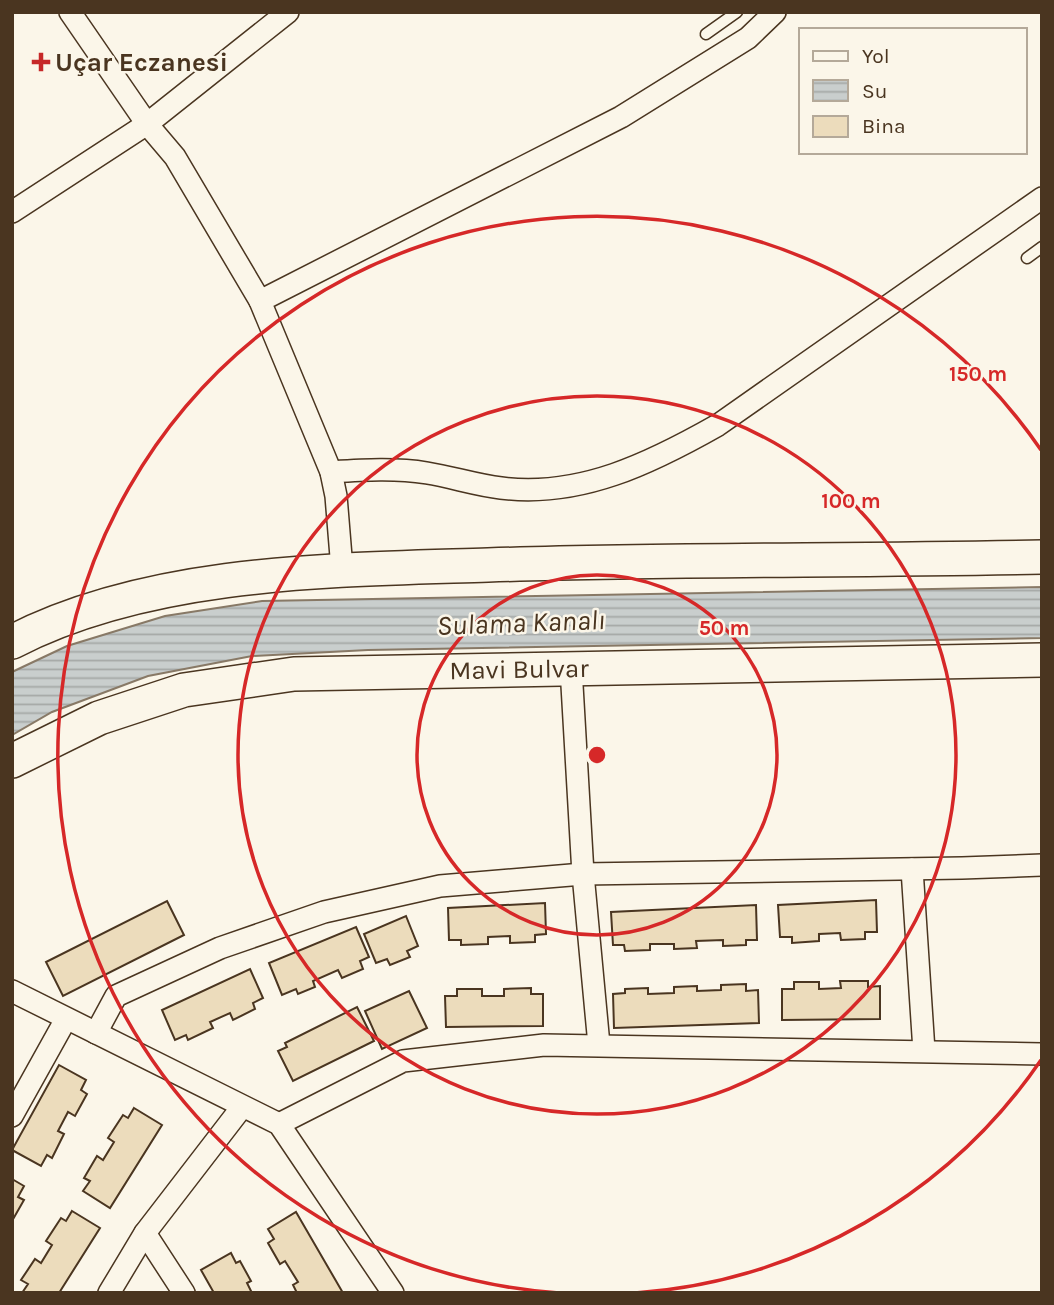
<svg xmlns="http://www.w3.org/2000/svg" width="1054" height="1305" font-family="Karla,sans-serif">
  <defs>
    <pattern id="water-rules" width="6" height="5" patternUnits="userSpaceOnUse" patternTransform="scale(1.75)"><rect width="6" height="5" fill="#c9cecd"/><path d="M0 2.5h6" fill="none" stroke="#a5a8a6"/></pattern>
  </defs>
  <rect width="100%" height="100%" fill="#fbf6e9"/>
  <path fill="url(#water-rules)" stroke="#887966" stroke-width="2" d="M1042,587V638L368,650L252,656L148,676L52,712L12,735V672L67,646L165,616L262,601Z"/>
  <g fill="#ecdcbc" stroke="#4a3520" stroke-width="2">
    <path d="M876,900L877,932H865V939L841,940L840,933L819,934V941L792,943V937H780L778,905Z"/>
    <path d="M167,901L184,935L63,996L46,962Z"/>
    <path d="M545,903L546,934L535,935V942L510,943V936L488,937V944L461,945V940H449L448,908Z"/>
    <path d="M756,905L757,940H746V945L723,946V940L696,941L697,948L674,949V944H650V950L625,951L624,945H613L611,912Z"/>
    <path d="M406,916L418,946L407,951L410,957L390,965L387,959L376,963L364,934Z"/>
    <path d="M356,927L369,957L360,961L363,969L342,978L338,970L313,981L315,987L298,994L296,989L282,995L269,963Z"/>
    <path d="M250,969L263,998L253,1003L255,1009L233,1020L230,1013L210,1022L213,1028L188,1040L186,1035L175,1040L162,1010Z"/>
    <path d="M840,981H868V987L880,986V1019L782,1020V989H794V982H819V989L841,988Z"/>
    <path d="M746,984V991L758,990L759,1023L614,1028L613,994L625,993V989L648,988V994L674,993V987L697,986V991L721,990V985Z"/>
    <path d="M531,988V994H543V1026L446,1027L445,996H457V989H482V996H504V989Z"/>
    <path d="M409,991L427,1028L382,1049L365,1011Z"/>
    <path d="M357,1007L374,1041L293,1081L278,1051L287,1047L285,1043Z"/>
    <path d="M59,1065L86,1080L81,1090L87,1094L75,1116L68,1112L58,1131L64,1134L52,1158L47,1155L41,1166L12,1150Z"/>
    <path d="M134,1108L162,1125L110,1208L83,1191L90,1181L84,1178L97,1156L103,1160L114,1142L108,1138L123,1115L128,1118Z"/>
    <path d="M12,1179L24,1186L18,1197L24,1200L12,1221Z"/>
    <path d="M72,1211L100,1228L59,1293H22L28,1284L21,1280L35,1259L41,1263L52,1245L46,1241L61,1218L66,1221Z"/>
    <path d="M296,1212L343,1293H297L293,1285L298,1282L285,1261L280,1264L268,1243L274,1239L268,1229Z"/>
    <path d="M231,1253L236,1263L240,1261L251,1281L247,1283L252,1293H214L201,1270Z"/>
  </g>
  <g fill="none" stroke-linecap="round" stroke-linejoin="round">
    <defs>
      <g id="service">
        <path d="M706,34L737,12"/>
        <path d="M1027,258L1042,247"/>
      </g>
      <g id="minor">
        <path d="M70,12L147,124L175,157L260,301"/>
        <path d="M12,212L147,124L288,12"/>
        <path d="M331,472C364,470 395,468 427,473C452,477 476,485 501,488C580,498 651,463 718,425L1042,198"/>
        <path d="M342,569L336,496L331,472L260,301L621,117L748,38L775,12"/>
        <path d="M571,668L583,874L599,1045"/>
        <path d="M912,869L924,1051"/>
        <path d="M12,991L279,1124L393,1293"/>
        <path d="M96,1033L116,996L220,948L324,912L440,886L583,874L962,868L1042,865"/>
        <path d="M12,1116L66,1019"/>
        <path d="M279,1124L403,1061L544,1045L1042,1054"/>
        <path d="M145,1233L184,1293"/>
        <path d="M109,1293L145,1233L242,1107"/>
      </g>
      <g id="primary">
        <path d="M12,642C151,570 335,570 488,565C672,559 857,561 1042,557"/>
        <path d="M12,761L99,718L184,690L294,674L1042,660"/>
      </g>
    </defs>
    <use href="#service" stroke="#4a3520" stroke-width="13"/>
    <use href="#minor" stroke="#4a3520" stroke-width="24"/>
    <use href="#primary" stroke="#4a3520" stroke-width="36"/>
    <use href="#service" stroke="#fbf6e9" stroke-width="10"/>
    <use href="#minor" stroke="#fbf6e9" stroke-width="21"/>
    <use href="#primary" stroke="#fbf6e9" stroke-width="33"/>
  </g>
  <g fill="none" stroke="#d62828" stroke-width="3.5">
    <circle cx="597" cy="755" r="180"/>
    <circle cx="597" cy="755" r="359"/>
    <path d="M1041 1060A539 539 0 0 1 635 1293M559 1293A539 539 0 1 1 1041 450"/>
  </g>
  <path fill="#c62828" stroke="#fbf6e9" stroke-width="2.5" d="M37.5 51.5h7v7h7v7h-7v7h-7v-7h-7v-7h7z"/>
  <g text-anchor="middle" stroke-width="5" stroke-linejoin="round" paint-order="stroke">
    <g font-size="26" font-weight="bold" fill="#4a3520" stroke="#fbf6e9" text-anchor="start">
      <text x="55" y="71">Uçar Eczanesi</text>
    </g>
    <g font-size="26" fill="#4a3520" stroke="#fbf6e9">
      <text transform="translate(519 669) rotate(-1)" y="9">Mavi Bulvar</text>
    </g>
    <g font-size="28" font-style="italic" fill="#4a3520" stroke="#fbf6e9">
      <text transform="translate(521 622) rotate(-2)" y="10">Sulama Kanalı</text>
    </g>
  </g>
  <circle cx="597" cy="755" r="10" fill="#d62828" stroke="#fbf6e9" stroke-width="3.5"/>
  <g font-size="21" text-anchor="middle" font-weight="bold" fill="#d62828" stroke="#fbf6e9" stroke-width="5" stroke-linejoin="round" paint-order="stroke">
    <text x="978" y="381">150 m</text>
    <text x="851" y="508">100 m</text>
    <text x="724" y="635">50 m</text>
  </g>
  <rect width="1054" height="1305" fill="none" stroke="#4a3520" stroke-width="28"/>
  <rect x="799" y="28" width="228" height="126" fill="#fbf6e9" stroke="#b4a999" stroke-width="2"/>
  <rect x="813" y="51" width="35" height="10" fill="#fbf6e9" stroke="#b4a999" stroke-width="2"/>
  <text x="862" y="63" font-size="21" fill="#4a3520">Yol</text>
  <rect x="813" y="80" width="35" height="21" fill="url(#water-rules)" stroke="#b4a999" stroke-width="2"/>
  <text x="862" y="98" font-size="21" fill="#4a3520">Su</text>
  <rect x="813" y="116" width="35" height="21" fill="#ecdcbc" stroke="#b4a999" stroke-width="2"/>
  <text x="862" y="133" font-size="21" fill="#4a3520">Bina</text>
</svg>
